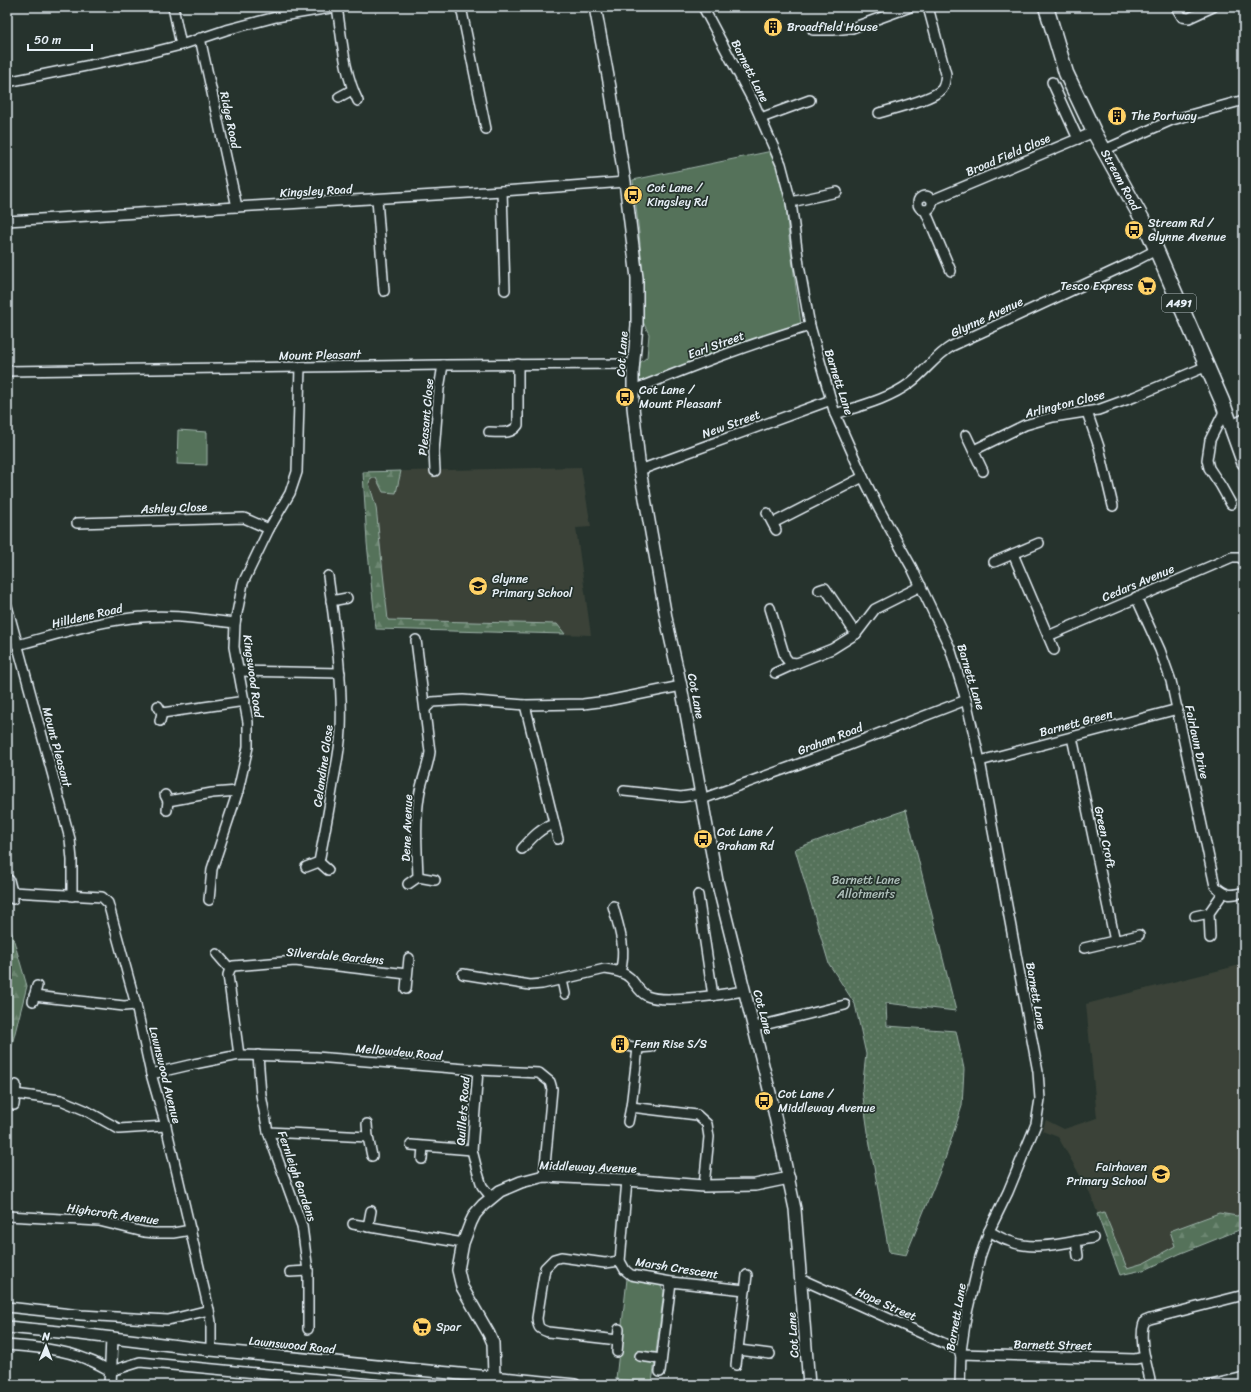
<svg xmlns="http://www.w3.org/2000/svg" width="1251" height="1392" font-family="Sriracha,sans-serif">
  <defs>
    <pattern id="forest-firs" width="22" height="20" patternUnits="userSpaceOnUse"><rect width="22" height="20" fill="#55725a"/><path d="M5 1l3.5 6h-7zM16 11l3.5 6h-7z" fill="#6d8772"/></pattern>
    <pattern id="garden-dots" width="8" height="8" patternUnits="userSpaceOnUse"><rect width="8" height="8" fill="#55725a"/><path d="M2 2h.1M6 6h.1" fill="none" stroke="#6d8772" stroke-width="1.8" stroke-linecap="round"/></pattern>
  </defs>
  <rect width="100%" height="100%" fill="#26332d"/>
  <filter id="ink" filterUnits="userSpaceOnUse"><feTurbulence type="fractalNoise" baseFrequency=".025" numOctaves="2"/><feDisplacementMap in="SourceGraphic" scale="8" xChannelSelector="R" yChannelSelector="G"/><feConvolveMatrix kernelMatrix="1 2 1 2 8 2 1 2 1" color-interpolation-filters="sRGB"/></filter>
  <g filter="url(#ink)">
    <g fill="#3a4339">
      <path d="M581,467L591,527L576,528L591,635L376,629L367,543L363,472Z"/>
      <path d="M1244,964V1228L1179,1254L1147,1269L1120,1275L1090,1193L1058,1137L1042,1131L1046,1120L1064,1129L1097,1118L1086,1004Z"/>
      <path d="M442,1380L487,1385H442Z"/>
    </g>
    <g fill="url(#forest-firs)" stroke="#9eb2a9">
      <path d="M401,471L396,493L383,492L376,478H371L369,483L376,507L388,620L557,624L565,634L376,629L367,543L363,472Z"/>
      <path d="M7,917L27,986L7,1064Z"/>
      <path d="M1104,1212L1127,1268L1144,1263L1175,1246L1170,1231L1219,1213L1237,1216L1244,1212V1228L1179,1254L1147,1269L1120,1275L1097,1214Z"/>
    </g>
    <g fill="#55725a" stroke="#9eb2a9">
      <path d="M772,151L785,190L788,230L801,324L639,382L640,363L647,357L649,334L642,320L643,277L639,233L633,180Z"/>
      <path d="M178,430L207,432V465L177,464Z"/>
      <path d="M627,1279L659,1283L664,1291L652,1383L616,1379Z"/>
    </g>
    <path fill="url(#garden-dots)" stroke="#9eb2a9" d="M906,810L956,1011L886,1003L887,1026L956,1031L964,1069L962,1106L945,1159L906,1255L889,1252L869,1139L862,1090L866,1054L855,1004L829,964L795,849L840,832Z"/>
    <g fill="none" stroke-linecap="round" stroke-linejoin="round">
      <defs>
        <g id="minor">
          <path d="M173,7L181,45"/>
          <path d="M337,7C342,38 344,73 358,101"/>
          <path d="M461,7L486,129"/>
          <path d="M703,7L754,103L781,164L791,202L799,265L810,326L835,414L863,477L879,509L912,568L950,648L966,700L980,761L1038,1072L1040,1099L1036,1124L1008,1192L989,1231L980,1257L966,1317L961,1351L960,1385"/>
          <path d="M1176,7L1182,17L1189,18L1213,7"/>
          <path d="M813,30H833L852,28L910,7"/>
          <path d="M200,38L237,207"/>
          <path d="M7,82L145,54L181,45L226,30L276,17L336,7"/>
          <path d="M1052,82L1078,139"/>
          <path d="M339,97L352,90"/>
          <path d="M879,113C892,109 934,99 942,89C945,85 945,79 946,74L928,7"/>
          <path d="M761,118L810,100"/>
          <path d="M1104,150L1172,120L1244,100"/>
          <path d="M502,191L505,290"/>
          <circle cx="925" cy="203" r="7"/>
          <path d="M377,199L384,291"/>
          <path d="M932,200L1094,132"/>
          <path d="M791,202L837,192"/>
          <path d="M925,210L951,271"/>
          <path d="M7,221L502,191L625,182"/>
          <path d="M7,371L443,365L634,364"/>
          <path d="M633,390C691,367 749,344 810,326"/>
          <path d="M1225,410L1210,440L1207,460L1209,468L1221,486L1231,504"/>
          <path d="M1087,412L1099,447L1113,506"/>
          <path d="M835,414C860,406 889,399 910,383C925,372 935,356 952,346L1135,261L1156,250"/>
          <path d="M1231,426L1244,419"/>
          <path d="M489,432C500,432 511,435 518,425V364"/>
          <path d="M966,435L983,471"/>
          <path d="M974,450L1025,425L1053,417L1098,410L1134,397L1207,366"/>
          <path d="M640,470L831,400"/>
          <path d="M435,471L434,452L439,389L443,365"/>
          <path d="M767,513L776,530"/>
          <path d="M77,523L244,518L269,529"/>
          <path d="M773,523L863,477"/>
          <path d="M1013,554L1054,650"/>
          <path d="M994,562L1039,543"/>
          <path d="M819,590L825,588L856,634"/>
          <path d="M1136,597L1160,650L1171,681L1215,886C1226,896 1230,896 1244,892"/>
          <path d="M331,601L347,598"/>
          <path d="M7,606L70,839L72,860V896"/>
          <path d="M770,608L785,657L789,662L797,663L832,649L856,634L875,609L921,586"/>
          <path d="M1048,636L1232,557H1239L1244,560"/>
          <path d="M17,645C59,634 100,620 143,617C173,614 205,620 235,623"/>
          <path d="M238,671L340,673"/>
          <path d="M775,673L797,663"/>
          <path d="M525,705L558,839"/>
          <path d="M158,706L162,713L160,721"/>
          <path d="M425,709L432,702L463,700L525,705L583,704L607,701L681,686"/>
          <path d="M162,713L245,701"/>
          <path d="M1072,737L1115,941"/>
          <path d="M980,761L1178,709"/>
          <path d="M624,791L681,797L701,794"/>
          <path d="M165,795L168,801L167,810"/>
          <path d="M702,799L818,757L966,700"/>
          <path d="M168,801L212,793L238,791"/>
          <path d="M522,849C531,839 540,828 554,824"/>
          <path d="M319,862L328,870"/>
          <path d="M306,867L319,862C324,836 329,810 333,784C336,767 340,749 341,730C343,679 335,628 328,576"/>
          <path d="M418,877L435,880"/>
          <path d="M9,880L12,892L13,899"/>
          <path d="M408,884L418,877C417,850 415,823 419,797C421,781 428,768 430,752L416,640"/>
          <path d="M12,892L102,897L108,903L136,1005L151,1074L166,1126L209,1310L211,1322V1350"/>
          <path d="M698,895L713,996"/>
          <path d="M209,900L212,869L238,791L248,747V722L234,647L235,623L243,583L269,529L290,493L297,472L300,367"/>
          <path d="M613,906C619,928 627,949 620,972"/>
          <path d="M1195,916L1209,913"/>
          <path d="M1210,938L1209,913L1223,893"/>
          <path d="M1084,948L1139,935"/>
          <path d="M217,954L230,969"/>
          <path d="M463,974L530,985L542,984L605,969C613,970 624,972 630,978C636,984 639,992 647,996C664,1004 724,994 744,991"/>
          <path d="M562,980L565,994"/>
          <path d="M406,989L409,958"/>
          <path d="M34,996L124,1006L136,1005"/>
          <path d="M33,1001L37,986"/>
          <path d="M755,1027L845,1005"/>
          <path d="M628,1046L638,1048L651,1047"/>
          <path d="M239,1055L228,975L230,969L233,966L295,961L407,974"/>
          <path d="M258,1055L261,1095L268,1132L302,1226L308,1271V1329"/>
          <path d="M478,1070L472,1150L477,1170L482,1186L491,1197"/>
          <path d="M151,1074L194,1064L239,1055L316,1057L478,1070L539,1073L550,1082L552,1089L544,1176"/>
          <path d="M15,1094L61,1100L85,1110L119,1129L166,1126"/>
          <path d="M14,1105L16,1085"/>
          <path d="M631,1107L697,1115L707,1124L709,1137L704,1186"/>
          <path d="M628,1122L631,1107L638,1048"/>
          <path d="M367,1124L368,1137L372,1156"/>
          <path d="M268,1132L368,1137"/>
          <path d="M411,1145L472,1150"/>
          <path d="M422,1159L423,1147"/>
          <path d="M627,1180L620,1261L625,1270L631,1275L671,1282L745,1290"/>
          <path d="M7,1216L99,1221L144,1232L155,1233H173L191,1230"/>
          <path d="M353,1224L463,1243"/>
          <path d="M368,1227L371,1211"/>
          <path d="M989,1231C996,1235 1002,1239 1009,1241C1035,1252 1067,1242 1093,1238"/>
          <path d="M1076,1241L1078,1256"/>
          <path d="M290,1272L308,1271"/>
          <path d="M801,1279L961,1351"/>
          <path d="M7,1307L81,1315L168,1320L209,1310"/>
          <path d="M618,1340L548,1332C539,1329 538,1328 537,1318L545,1268L554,1259L561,1257L605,1263L620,1261"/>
          <path d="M7,1345C33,1347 62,1349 86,1359C95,1362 103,1367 111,1371L140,1362L382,1385"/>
          <path d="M739,1350L770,1354"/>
          <path d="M617,1352L619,1329"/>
          <path d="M960,1354L1135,1359L1145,1357"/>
          <path d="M640,1356L661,1359"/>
          <path d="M736,1365L747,1275"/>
          <path d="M660,1372L671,1282"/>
          <path d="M1151,1385C1148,1369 1137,1335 1145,1321L1150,1319L1244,1295"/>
          <path d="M1211,1385L1244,1377"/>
        </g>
        <g id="tertiary">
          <path d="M595,7L610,87L625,182L637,278V325L633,371V407L640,470L667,623L681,686L717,881L770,1093L795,1209L809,1385"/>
          <path d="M7,1327L80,1334L211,1350L575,1385"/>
          <path d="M494,1376L493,1343L489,1334L462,1287L458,1270L463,1243L471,1222L475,1214L483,1205L500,1191L521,1182L544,1176L627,1180L704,1186L755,1185L789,1178"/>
          <path d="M110,1385L112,1338"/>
        </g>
        <g id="trunk">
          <path id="s1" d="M1046,7L1066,73L1094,132L1146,226L1222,401L1244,462"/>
        </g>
      </defs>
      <use href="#minor" stroke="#e8f1f8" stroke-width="12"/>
      <use href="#tertiary" stroke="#e8f1f8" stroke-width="14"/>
      <use href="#trunk" stroke="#e8f1f8" stroke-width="17"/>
      <use href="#minor" stroke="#26332d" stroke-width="9"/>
      <use href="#tertiary" stroke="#26332d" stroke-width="11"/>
      <use href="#trunk" stroke="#26332d" stroke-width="14"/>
    </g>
  </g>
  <defs>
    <symbol id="building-disc" viewBox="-11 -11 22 22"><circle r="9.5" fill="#ffd166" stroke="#26332d"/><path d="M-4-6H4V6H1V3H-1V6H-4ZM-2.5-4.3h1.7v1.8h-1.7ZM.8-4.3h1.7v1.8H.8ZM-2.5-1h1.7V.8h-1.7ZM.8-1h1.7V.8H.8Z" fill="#111"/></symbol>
    <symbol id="bus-disc" viewBox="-11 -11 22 22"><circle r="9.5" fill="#ffd166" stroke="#26332d"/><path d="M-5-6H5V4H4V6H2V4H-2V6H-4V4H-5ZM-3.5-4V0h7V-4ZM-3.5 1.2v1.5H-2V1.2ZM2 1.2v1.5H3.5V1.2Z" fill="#111"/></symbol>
    <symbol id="supermarket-disc" viewBox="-11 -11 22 22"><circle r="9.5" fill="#ffd166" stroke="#26332d"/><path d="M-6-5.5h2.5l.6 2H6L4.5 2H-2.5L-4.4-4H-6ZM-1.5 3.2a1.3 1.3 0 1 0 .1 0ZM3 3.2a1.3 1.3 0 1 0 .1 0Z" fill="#111"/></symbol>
    <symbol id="school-disc" viewBox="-11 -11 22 22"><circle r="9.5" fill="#ffd166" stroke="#26332d"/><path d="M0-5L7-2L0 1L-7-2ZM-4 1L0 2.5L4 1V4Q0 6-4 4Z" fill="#111"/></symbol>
  </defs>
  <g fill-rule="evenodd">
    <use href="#building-disc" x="762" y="16" width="22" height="22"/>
    <use href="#building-disc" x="1106" y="105" width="22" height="22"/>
    <use href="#bus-disc" x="622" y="184" width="22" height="22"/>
    <use href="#bus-disc" x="1123" y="219" width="22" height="22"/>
    <use href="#supermarket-disc" x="1136" y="275" width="22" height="22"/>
    <use href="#bus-disc" x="614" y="386" width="22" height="22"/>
    <use href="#school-disc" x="467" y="575" width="22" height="22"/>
    <use href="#bus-disc" x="692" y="828" width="22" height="22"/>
    <use href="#building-disc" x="609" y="1033" width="22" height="22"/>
    <use href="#bus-disc" x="753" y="1090" width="22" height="22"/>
    <use href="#school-disc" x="1150" y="1163" width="22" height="22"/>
    <use href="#supermarket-disc" x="411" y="1316" width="22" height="22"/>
  </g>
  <g text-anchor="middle" stroke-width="3.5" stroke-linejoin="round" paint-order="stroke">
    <rect fill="#26332d" stroke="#aeb8bb" stroke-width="1" x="1162" y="294" width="34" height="18" rx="3"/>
    <g font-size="11" font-weight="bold" fill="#e8f1f8">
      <text x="1179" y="307">A491</text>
    </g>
    <g font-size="12" fill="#e8f1f8" stroke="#26332d" text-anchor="start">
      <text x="787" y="31">Broadfield House</text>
      <text x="1131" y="120">The Portway</text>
      <text x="647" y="192">Cot Lane /<tspan x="647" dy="14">Kingsley Rd</tspan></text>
      <text x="1148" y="227">Stream Rd /<tspan x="1148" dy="14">Glynne Avenue</tspan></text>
      <text x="1133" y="290" text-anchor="end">Tesco Express</text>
      <text x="639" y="394">Cot Lane /<tspan x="639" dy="14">Mount Pleasant</tspan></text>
      <text x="492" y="583">Glynne<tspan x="492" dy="14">Primary School</tspan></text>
      <text x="717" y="836">Cot Lane /<tspan x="717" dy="14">Graham Rd</tspan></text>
      <text x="634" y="1048">Fenn Rise S/S</text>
      <text x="778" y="1098">Cot Lane /<tspan x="778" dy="14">Middleway Avenue</tspan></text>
      <text x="1147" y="1171" text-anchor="end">Fairhaven<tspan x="1147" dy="14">Primary School</tspan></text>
      <text x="436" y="1331">Spar</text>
    </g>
    <g font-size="12" fill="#e8f1f8" stroke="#26332d">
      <text transform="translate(750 71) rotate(63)" y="4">Barnett Lane</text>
      <text transform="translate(230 120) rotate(78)" y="4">Ridge Road</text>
      <text transform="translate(1008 155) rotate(-23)" y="4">Broad Field Close</text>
      <text dy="4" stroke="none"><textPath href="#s1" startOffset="189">Stream Road</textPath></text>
      <text transform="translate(316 191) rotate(-3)" y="4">Kingsley Road</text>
      <text transform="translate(987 317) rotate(-25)" y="4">Glynne Avenue</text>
      <text transform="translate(716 345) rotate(-20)" y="4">Earl Street</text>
      <text transform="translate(622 354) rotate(-86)" y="4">Cot Lane</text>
      <text transform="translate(320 355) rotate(-1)" y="4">Mount Pleasant</text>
      <text transform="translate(839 382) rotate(72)" y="4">Barnett Lane</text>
      <text transform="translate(1065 404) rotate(-14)" y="4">Arlington Close</text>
      <text transform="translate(426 417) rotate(-85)" y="4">Pleasant Close</text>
      <text transform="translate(731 424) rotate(-20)" y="4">New Street</text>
      <text transform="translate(174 508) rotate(-2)" y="4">Ashley Close</text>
      <text transform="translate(1138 583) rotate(-23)" y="4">Cedars Avenue</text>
      <text transform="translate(87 616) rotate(-13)" y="4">Hilldene Road</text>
      <text transform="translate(253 676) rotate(82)" y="4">Kingswood Road</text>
      <text transform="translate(971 677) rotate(73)" y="4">Barnett Lane</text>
      <text transform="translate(696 696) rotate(79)" y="4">Cot Lane</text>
      <text transform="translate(1076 723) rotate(-15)" y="4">Barnett Green</text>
      <text transform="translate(830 739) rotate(-21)" y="4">Graham Road</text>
      <text transform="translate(1197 742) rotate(78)" y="4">Fairlawn Drive</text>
      <text transform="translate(57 747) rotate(75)" y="4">Mount Pleasant</text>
      <text transform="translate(323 766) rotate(-82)" y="4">Celandine Close</text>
      <text transform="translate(407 828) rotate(-88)" y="4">Dene Avenue</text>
      <text transform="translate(1105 837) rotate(78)" y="4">Green Croft</text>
      <text transform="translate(335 956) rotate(5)" y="4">Silverdale Gardens</text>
      <text transform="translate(1036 996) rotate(80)" y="4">Barnett Lane</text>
      <text transform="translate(763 1012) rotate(75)" y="4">Cot Lane</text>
      <text transform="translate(399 1052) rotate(5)" y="4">Mellowdew Road</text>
      <text transform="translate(165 1075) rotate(76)" y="4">Lawnswood Avenue</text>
      <text transform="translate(463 1111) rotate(-86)" y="4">Quillets Road</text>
      <text transform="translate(588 1167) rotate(2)" y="4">Middleway Avenue</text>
      <text transform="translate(297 1176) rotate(71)" y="4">Fernleigh Gardens</text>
      <text transform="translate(113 1214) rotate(8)" y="4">Highcroft Avenue</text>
      <text transform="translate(677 1268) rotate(9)" y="4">Marsh Crescent</text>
      <text transform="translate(886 1304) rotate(24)" y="4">Hope Street</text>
      <text transform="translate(956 1317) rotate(-80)" y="4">Barnett Lane</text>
      <text transform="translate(793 1335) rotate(-94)" y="4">Cot Lane</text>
      <text transform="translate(292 1345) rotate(6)" y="4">Lawnswood Road</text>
      <text transform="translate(1053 1345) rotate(1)" y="4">Barnett Street</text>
    </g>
    <g font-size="12" fill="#adbeb9" stroke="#26332d">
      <text x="866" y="884">Barnett Lane<tspan x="866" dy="14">Allotments</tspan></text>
    </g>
  </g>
  <rect width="1251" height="1392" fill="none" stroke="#26332d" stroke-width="24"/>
  <rect x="12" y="12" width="1227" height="1368" fill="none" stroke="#e8f1f8" stroke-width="1.5" filter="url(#ink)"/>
  <g transform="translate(46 1346) rotate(1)" stroke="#26332d" stroke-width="3" paint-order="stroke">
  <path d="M0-3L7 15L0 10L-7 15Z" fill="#e8f1f8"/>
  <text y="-6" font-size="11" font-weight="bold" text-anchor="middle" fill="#e8f1f8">N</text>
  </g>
  <path d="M28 44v6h64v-6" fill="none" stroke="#e8f1f8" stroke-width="2"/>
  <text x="34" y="44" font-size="12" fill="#e8f1f8" stroke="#26332d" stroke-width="3" paint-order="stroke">50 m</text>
</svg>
